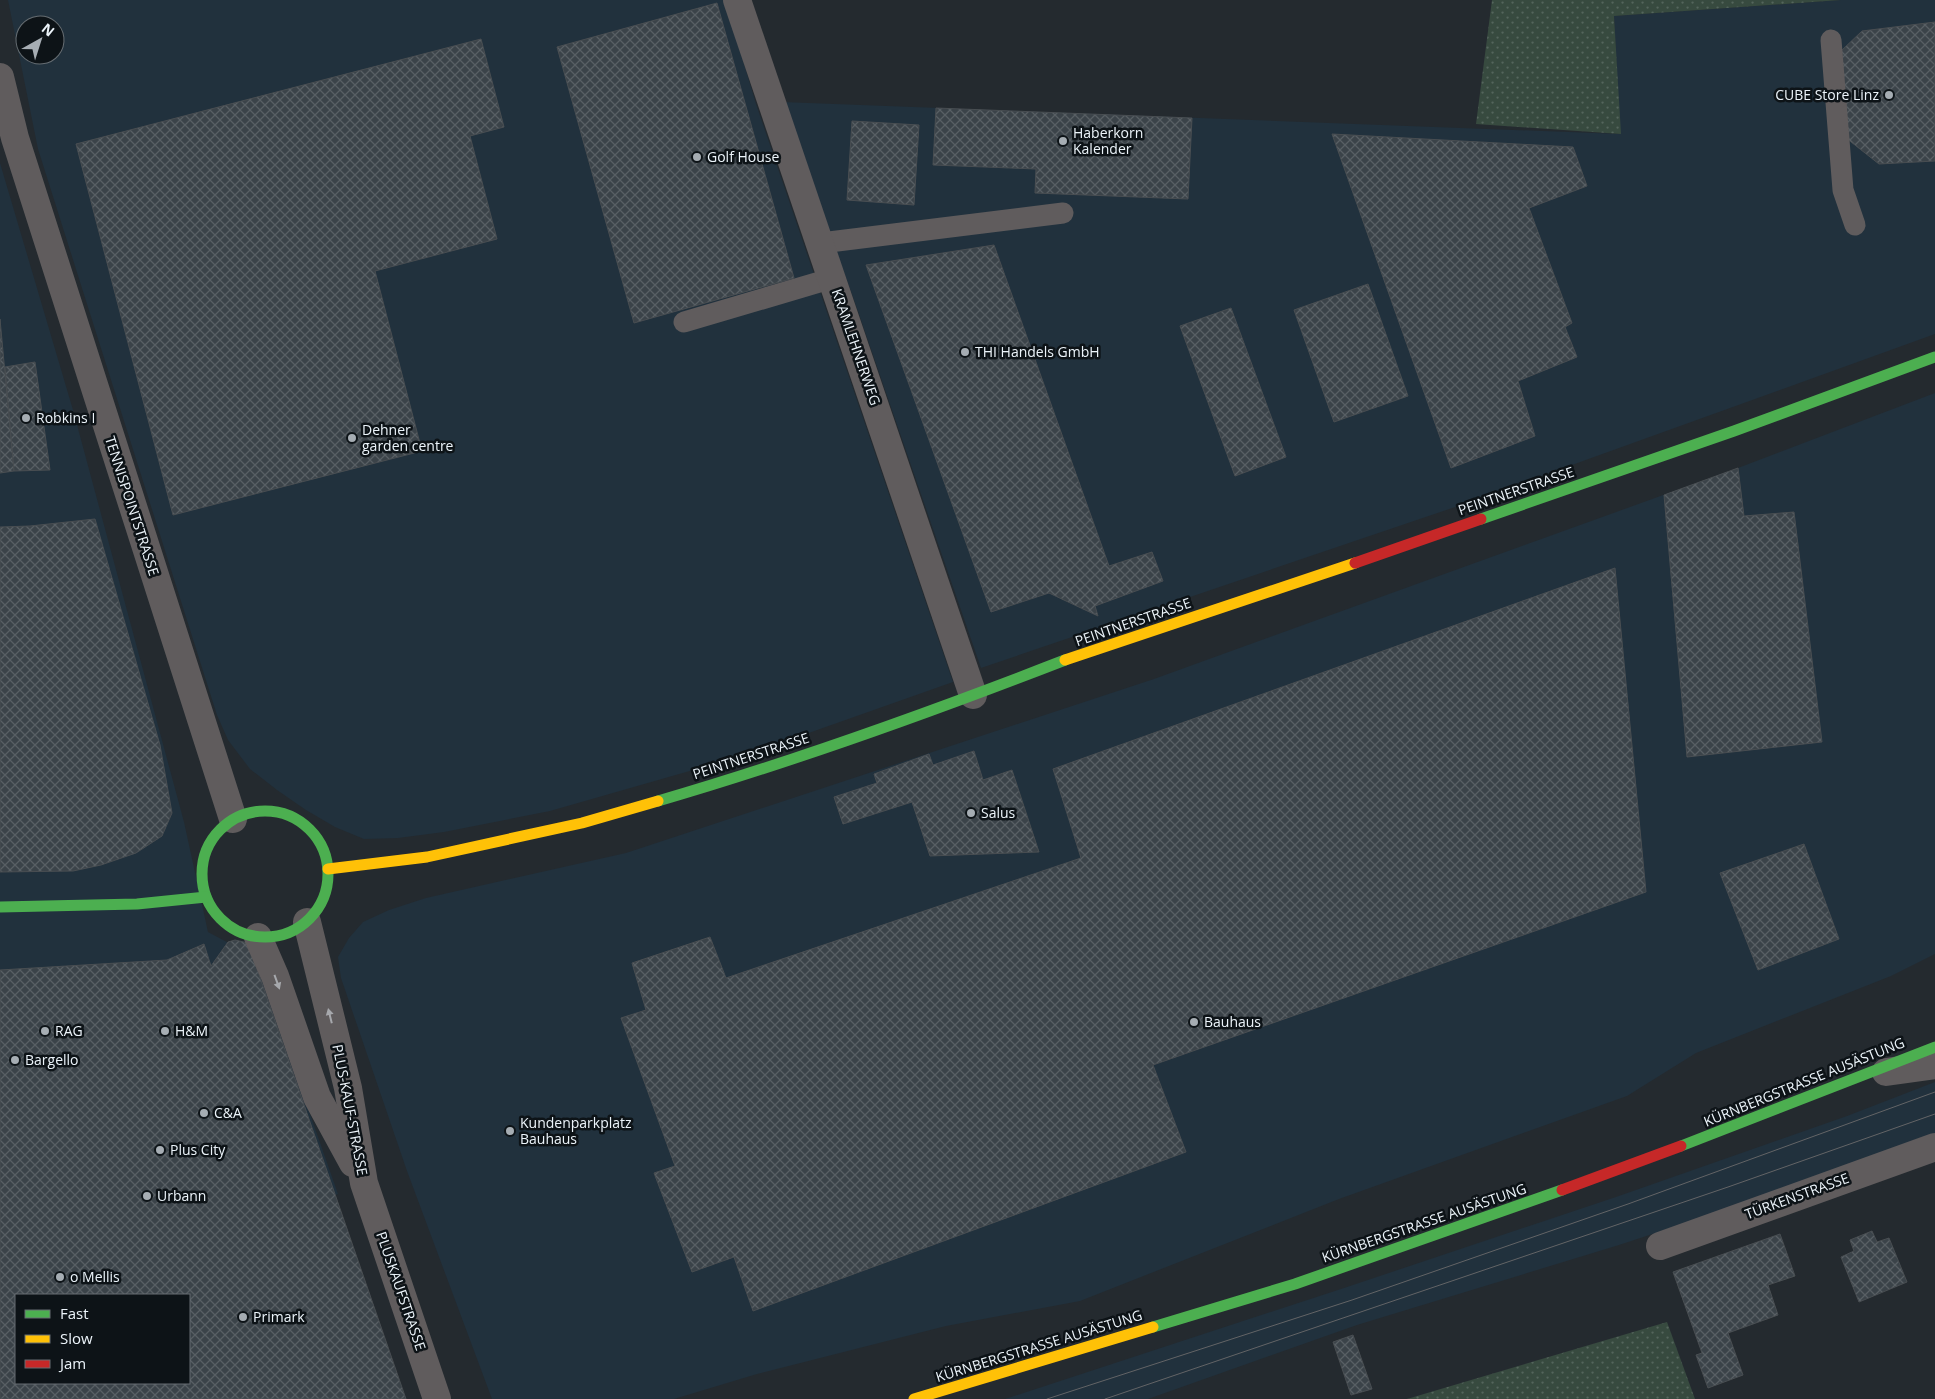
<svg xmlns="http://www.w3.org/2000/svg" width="1935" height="1399" font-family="'Open Sans',sans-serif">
  <defs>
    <pattern id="grass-dots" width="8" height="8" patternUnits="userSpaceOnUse" patternTransform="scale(1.25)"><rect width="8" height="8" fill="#374a3f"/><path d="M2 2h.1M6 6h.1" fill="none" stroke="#54655c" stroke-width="1.8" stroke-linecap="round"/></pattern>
    <pattern id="building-cross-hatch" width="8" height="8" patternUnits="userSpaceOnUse" patternTransform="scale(1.25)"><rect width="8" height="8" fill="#3b4349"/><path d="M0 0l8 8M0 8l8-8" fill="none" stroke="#585f64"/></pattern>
  </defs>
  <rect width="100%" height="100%" fill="#242a2f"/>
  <g fill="#21313d" fill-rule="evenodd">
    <path d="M8,0H725L756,104L953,682L749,754L550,811L444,832L398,838L364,839L335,827L306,810L277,790L250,769L228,740L217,715L38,149ZM25,25H55V55H25Z"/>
    <path d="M1841,0H1935V334L1464,504L981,668L854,300L782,102L1620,134L1614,16Z"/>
    <path d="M0,163L73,410L184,822L208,932L255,957L338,1194L291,1211L354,1399H0ZM16,1295H189V1383H16Z"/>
    <path d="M1935,393V954L1891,976L1696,1053L1627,1096L1339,1199L1080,1301L946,1326L757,1374L674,1399H492L407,1171L341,978L338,957L349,938L363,922L389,910L426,898L626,853L1154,679L1738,468Z"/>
    <path d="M1935,1082V1141L1619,1245L1357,1325L1148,1399H1005L1341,1289L1616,1197L1847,1116Z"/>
  </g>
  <g fill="url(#grass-dots)">
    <path d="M1492,0H1841L1614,16L1621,134L1476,124Z"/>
    <path d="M1667,1322L1695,1399H1407Z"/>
  </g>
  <g fill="url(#building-cross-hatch)" stroke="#494e52" fill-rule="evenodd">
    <path d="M717,3L794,278L634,323L557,47Z"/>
    <path d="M1935,22V161L1879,164L1846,138L1840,52L1862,31Z"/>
    <path d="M481,39L504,127L470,136L497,239L375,271L422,451L173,515L76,144Z"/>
    <path d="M936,108L1192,118L1188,199L1035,193L1036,169L933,165Z"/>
    <path d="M852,121L919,125L914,205L847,200Z"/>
    <path d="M1332,134L1573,147L1587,186L1529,208L1572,323L1565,327L1577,357L1518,381L1535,436L1451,468Z"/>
    <path d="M994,245L1109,566L1152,552L1163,581L1095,606L1098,616L1049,593L991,612L866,265Z"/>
    <path d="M1368,284L1408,396L1334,422L1294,310Z"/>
    <path d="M1231,308L1286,457L1235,476L1180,326Z"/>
    <path d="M0,319L14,471L0,473Z"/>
    <path d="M35,362L50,470L14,471L5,367Z"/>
    <path d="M1738,468L1744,516L1794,512L1822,742L1687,757L1664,495Z"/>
    <path d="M95,519L160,745L172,813L162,836L136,853L101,865L73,871L0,872V527L30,526Z"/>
    <path d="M1615,568L1646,892L1153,1065L1186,1152L753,1311L734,1257L692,1272L654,1173L675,1166L621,1018L646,1010L632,963L710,937L726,978L1081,858L1053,769Z"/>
    <path d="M974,751L983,780L1012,770L1039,852L930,856L912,802L843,824L834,797L877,783L874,774L929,754L933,765Z"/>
    <path d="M1804,844L1839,939L1758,970L1720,873Z"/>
    <path d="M235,940L248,943L406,1399H0V970L167,960L204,944L211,966L228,942ZM16,1295H189V1383H16Z"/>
    <path d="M1872,1231L1877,1242L1889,1238L1907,1282L1859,1302L1841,1257L1854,1251L1850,1240Z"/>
    <path d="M1780,1234L1795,1276L1768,1285L1778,1315L1728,1333L1743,1375L1708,1388L1696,1355L1702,1353L1673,1272Z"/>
    <path d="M1353,1335L1372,1389L1351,1395L1333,1342Z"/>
  </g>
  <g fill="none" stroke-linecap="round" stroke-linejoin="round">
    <g stroke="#605c5d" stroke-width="21">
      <path d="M1831,40L1843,190L1855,225"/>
      <path d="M821,243L1063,213"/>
      <path d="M684,322L833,278"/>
    </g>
    <g stroke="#605c5d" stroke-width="28">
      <path d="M737,0L973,695"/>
      <path d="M0,77L15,138L233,819"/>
      <path d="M307,922L348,1088L364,1183L437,1399"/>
      <path d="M258,937L275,976L317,1097L353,1163"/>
      <path d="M1886,1072L1935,1065"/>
      <path d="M1660,1246L1935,1147"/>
    </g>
    <g stroke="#4caf50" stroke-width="11">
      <path d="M1481,519L1734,431L1935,357"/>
      <path d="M658,801C796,761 931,712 1065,660"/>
      <circle cx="265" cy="874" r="63"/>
      <path d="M0,907L137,904L206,897"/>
      <path d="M1681,1146L1935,1047"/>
      <path d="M1153,1327L1295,1284L1562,1190"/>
    </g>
    <g stroke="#ffc107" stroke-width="11">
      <path d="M1065,660L1355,563"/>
      <path d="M328,869L427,857L582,823L658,801"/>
      <path d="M914,1399L1153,1327"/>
    </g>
    <g stroke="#c62828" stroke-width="11">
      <path d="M1355,563L1481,519"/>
      <path d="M1562,1190L1681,1146"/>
    </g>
    <g stroke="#636466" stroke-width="1">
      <path d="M1047,1399L1352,1300L1628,1204L1935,1092"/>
      <path d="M1105,1399L1728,1187L1935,1114"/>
    </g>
  </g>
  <defs><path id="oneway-solid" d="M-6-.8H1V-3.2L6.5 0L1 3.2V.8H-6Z" transform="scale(1.25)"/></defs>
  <g fill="#a6a8ac">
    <use href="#oneway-solid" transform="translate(277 982) rotate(70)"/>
    <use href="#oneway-solid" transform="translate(330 1016) rotate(-104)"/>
  </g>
  <g fill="#a6adb3" stroke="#0d1317" stroke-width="2">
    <circle cx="1889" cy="95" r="5"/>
    <circle cx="1063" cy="141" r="5"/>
    <circle cx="697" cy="157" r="5"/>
    <circle cx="965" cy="352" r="5"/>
    <circle cx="26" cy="418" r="5"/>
    <circle cx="352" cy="438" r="5"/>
    <circle cx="971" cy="813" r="5"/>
    <circle cx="1194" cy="1022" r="5"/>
    <circle cx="45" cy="1031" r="5"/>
    <circle cx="165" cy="1031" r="5"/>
    <circle cx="15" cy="1060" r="5"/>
    <circle cx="204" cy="1113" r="5"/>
    <circle cx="510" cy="1131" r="5"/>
    <circle cx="160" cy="1150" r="5"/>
    <circle cx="147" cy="1196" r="5"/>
    <circle cx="60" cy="1277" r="5"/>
    <circle cx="243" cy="1317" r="5"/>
  </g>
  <g text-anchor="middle" stroke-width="5" stroke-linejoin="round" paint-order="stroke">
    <g font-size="14" fill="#ecf4fa" stroke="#0d1317" text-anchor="start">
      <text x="1879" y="100" text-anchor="end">CUBE Store Linz</text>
      <text x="1073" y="138">Haberkorn<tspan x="1073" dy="16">Kalender</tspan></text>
      <text x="707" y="162">Golf House</text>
      <text x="975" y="357">THI Handels GmbH</text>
      <text x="36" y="423">Robkins I</text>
      <text x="362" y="435">Dehner<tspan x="362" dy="16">garden centre</tspan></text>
      <text x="981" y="818">Salus</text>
      <text x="1204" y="1027">Bauhaus</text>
      <text x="55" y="1036">RAG</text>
      <text x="175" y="1036">H&amp;M</text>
      <text x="25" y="1065">Bargello</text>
      <text x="214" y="1118">C&amp;A</text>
      <text x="520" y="1128">Kundenparkplatz<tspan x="520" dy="16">Bauhaus</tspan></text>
      <text x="170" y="1155">Plus City</text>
      <text x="157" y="1201">Urbann</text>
      <text x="70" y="1282">o Mellis</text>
      <text x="253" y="1322">Primark</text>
    </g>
    <g font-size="14" fill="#ecf4fa" stroke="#0d1317">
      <text transform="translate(856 347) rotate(71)" y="5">KRAMLEHNERWEG</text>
      <text transform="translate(1516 491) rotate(-19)" y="5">PEINTNERSTRASSE</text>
      <text transform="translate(132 506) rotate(72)" y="5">TENNISPOINTSTRASSE</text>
      <text transform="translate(1133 622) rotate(-19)" y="5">PEINTNERSTRASSE</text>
      <text transform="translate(751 756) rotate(-18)" y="5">PEINTNERSTRASSE</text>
      <text transform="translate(1804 1082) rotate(-22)" y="5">KÜRNBERGSTRASSE AUSÄSTUNG</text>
      <text transform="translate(350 1110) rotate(79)" y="5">PLUS-KAUF-STRASSE</text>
      <text transform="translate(1797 1196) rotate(-20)" y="5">TÜRKENSTRASSE</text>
      <text transform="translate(1424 1223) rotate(-19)" y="5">KÜRNBERGSTRASSE AUSÄSTUNG</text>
      <text transform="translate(401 1291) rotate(71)" y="5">PLUSKAUFSTRASSE</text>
      <text transform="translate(1039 1346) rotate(-17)" y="5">KÜRNBERGSTRASSE AUSÄSTUNG</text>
    </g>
  </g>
  <rect x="15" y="1294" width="175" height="90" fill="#0d1317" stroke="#666d72"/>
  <rect x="25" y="1310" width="25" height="8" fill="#4caf50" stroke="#666d72"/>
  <text x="60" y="1319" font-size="15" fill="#ecf4fa">Fast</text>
  <rect x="25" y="1335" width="25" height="8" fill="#ffc107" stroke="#666d72"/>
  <text x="60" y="1344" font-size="15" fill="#ecf4fa">Slow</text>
  <rect x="25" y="1360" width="25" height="8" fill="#c62828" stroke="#666d72"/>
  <text x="60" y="1369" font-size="15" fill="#ecf4fa">Jam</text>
  <g transform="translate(40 40) rotate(39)"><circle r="24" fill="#0d1317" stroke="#666d72"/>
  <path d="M0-4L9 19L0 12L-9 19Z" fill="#a6adb3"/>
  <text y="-8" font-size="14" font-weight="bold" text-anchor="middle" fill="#ecf4fa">N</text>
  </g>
</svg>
